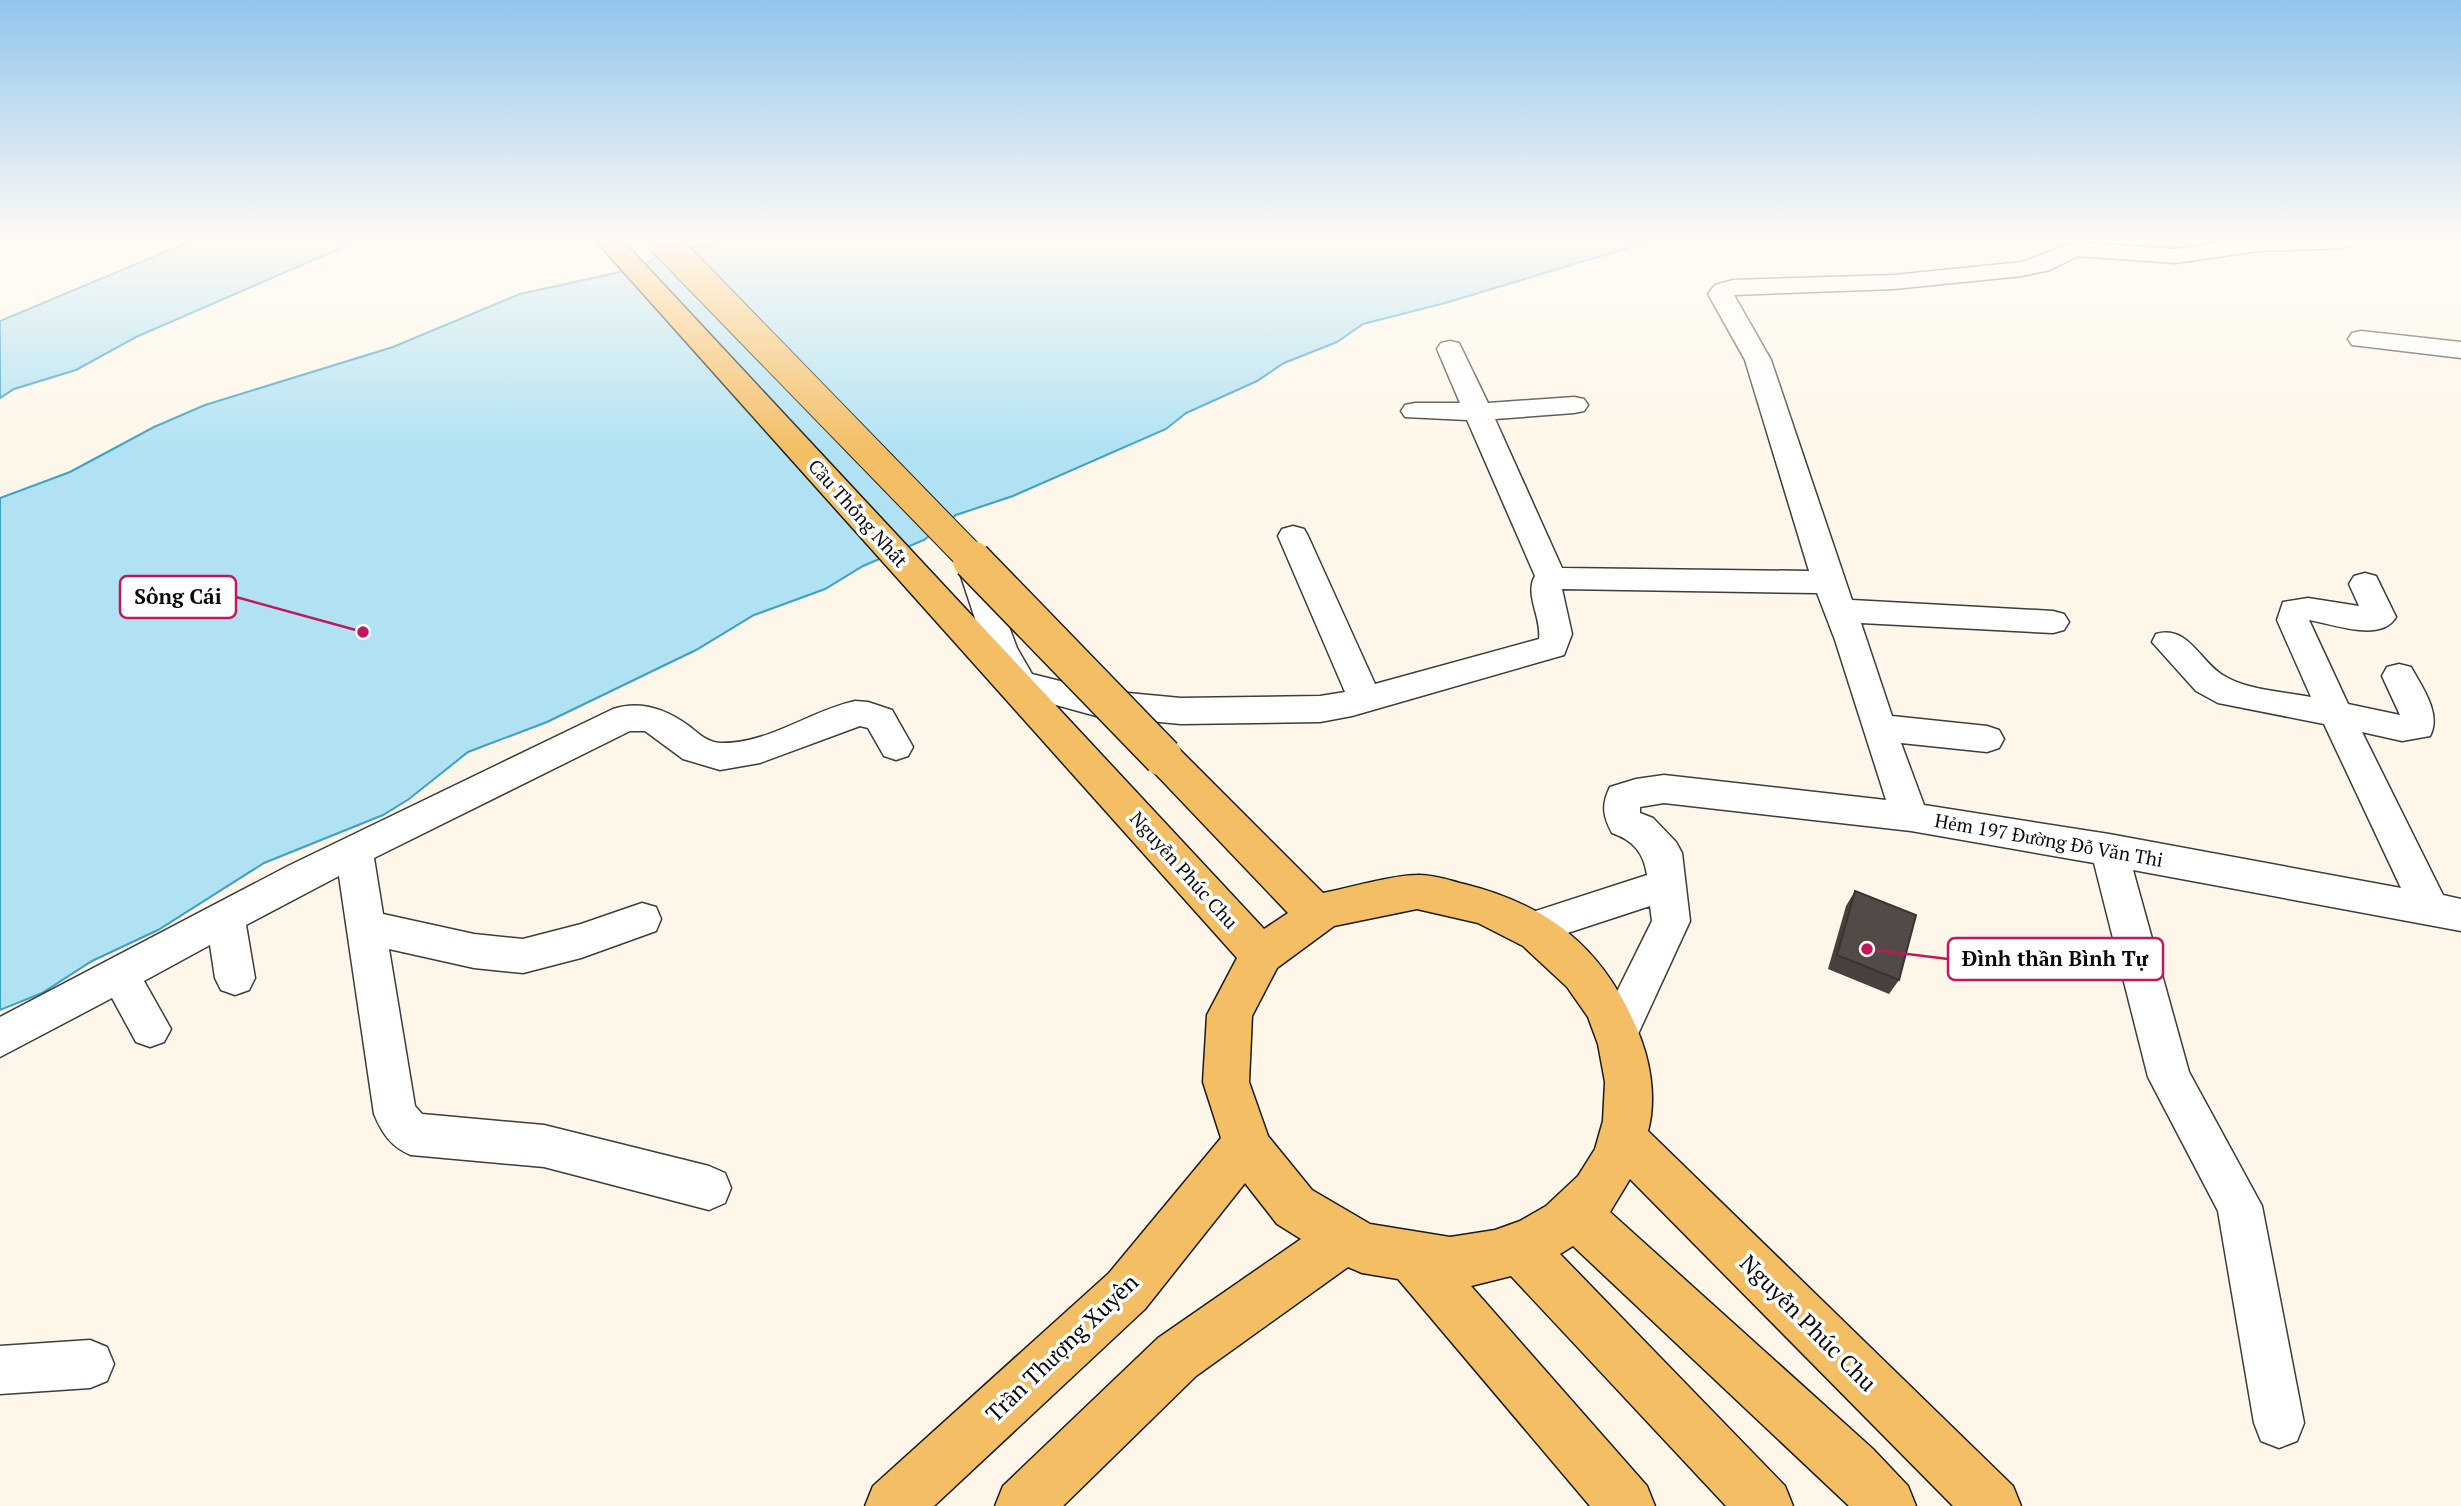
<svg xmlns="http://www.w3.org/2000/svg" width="2461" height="1506" font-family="'PT Serif',serif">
  <rect width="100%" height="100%" fill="#fef7e9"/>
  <g fill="#b0e2f3" stroke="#3aa1c7" stroke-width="2">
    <path d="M191,241H357L136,337L76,370L14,389L0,398V321Z"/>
    <path d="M724,241H1651L1445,303L1363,324L1337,342L1284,363L1257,381L1186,413L1166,429L1013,496L956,515L924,540L863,566L825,589L754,615L696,650L547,722L468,752L409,799L383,815L264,863L158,930L92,961L42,993L0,1010V498L70,472L154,427L205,405L393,347L520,294L643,267L656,257Z"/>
  </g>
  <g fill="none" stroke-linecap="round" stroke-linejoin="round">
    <defs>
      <g id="minor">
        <path d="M2230,241H2355L2351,246L2343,248L2258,251L2176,263L2078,256L2050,270L2022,276L1894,289L1734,295L1771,360L1852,600L2053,611L2064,614L2069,622L2064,630L2053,633L1861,623L1892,716L1987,726L1999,730L2004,739L1999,748L1987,752L1901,743L1924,805L2109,834L2401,888L2324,724L2218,703L2196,691L2152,642L2156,634C2187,625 2199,659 2221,674C2246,691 2283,691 2311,697L2277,620L2283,602L2308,598L2359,606L2349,584L2354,576L2365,573L2376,576L2396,617C2381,643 2334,624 2309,620L2348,704L2400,715L2382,676L2387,667L2399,664L2411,667C2422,687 2442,714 2430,736L2402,741L2362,732L2443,895L2461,899V931L2133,870L2189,1072L2262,1206L2304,1423L2297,1441L2279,1448L2261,1441L2254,1423L2218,1211L2148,1077L2094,863L1911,831L1664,803L1640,807V813L1653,818L1676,842L1682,853L1690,921L1633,1045L1618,1050L1603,1045L1597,1032L1652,921L1650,906L1531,945L1517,941L1512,929L1517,917L1647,875C1644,853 1633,840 1612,833C1603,816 1601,805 1610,787L1636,779L1664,775L1886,800L1835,640L1817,593L1562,589L1572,634L1564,655L1352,716L1320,722L1181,724L1096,716L1009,692L985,649L954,555L958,548L969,545L980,548L1017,648L1032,674L1096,690L1181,698L1320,696L1345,692L1278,536L1282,529L1293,526L1304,529L1308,536L1375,684L1539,639C1542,618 1524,594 1535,576L1467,420L1405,417L1401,411L1405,405L1415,403H1460L1437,349L1441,343L1450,341L1459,343L1488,403L1574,397L1584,399L1588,405L1584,411L1574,413L1495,419L1562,568L1809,571L1745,360L1708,294L1715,285L1733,280L1894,275L2022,262L2074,242L2176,249Z"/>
        <path d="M2361,331L2461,342V358L2352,345L2348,339L2352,333Z"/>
        <path d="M855,701L868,702L892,710L913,747L908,756L896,760L884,756L868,728L860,726L760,763L720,770L683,759L645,731H630L374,858L383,914L474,934L523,939L581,924L642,903L656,907L661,919L656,931L581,958L523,973L474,968L389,949L415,1106L422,1114L544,1125L709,1166L725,1173L731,1188L725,1203L709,1210L544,1167L411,1155C391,1147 382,1133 374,1114L339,876L246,925L255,978L249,990L235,995L221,990L215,978L210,945L144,981L171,1029L164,1042L150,1047L136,1042L112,998L0,1057V1017L288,866L613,709C640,700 666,709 689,726C698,733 708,743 721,743C768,744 810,711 855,701Z"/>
        <path d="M90,1340L107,1347L114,1364L107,1381L90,1388L0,1394V1346Z"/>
      </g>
      <path id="major" d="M596,241H623L1264,929L1288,913L1149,767L1144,757L1149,747L1163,742L1177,747L1323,893C1349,888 1392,875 1417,875C1432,874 1449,880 1464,884C1548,905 1602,947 1636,1027C1650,1058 1657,1097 1648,1131L2013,1486L2021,1506H1953L1630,1179L1610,1212L1873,1449L1908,1486L1916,1506H1849L1573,1246L1560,1254L1785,1486L1793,1506H1726L1511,1276L1471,1286L1647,1486L1655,1506H1590L1398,1279L1362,1273L1348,1267L1196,1376L1063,1506H995L1003,1486L1158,1338L1301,1239L1277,1224L1245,1183L1145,1309L934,1506H865L873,1486L1109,1273L1221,1138L1203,1082L1207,1015L1237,958ZM1417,909L1478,923L1523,946L1567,987L1588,1017L1598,1044L1605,1082L1603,1121L1595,1149L1578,1176L1546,1206L1520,1221L1495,1230L1450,1237L1370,1224L1312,1190L1268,1136L1249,1082L1252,1016L1277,968L1334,926Z"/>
    </defs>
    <use href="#minor" stroke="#3d3d3d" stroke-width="3"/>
    <use href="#major" stroke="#1b1b1b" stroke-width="3"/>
    <use href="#minor" fill="#fff" fill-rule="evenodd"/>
    <use href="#major" fill="#f3be64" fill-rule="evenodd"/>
    <defs>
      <path id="major-bridge-far1" d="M663,241L974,561"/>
      <path id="major-bridge" d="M972,560L1163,757"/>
    </defs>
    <use href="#major-bridge-far1" stroke="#1b1b1b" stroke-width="32" stroke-linecap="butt"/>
    <use href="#major-bridge" stroke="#1b1b1b" stroke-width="41" stroke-linecap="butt"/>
    <use href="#major-bridge-far1" stroke="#f3be64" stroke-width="30"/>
    <use href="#major-bridge" stroke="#f3be64" stroke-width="38"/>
  </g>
  <path fill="#47403d" d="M1855,891L1899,980L1889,994L1828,969L1846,906Z"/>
  <path fill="#524a47" stroke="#393432" stroke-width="2" d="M1855,891L1916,915L1899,980L1837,955Z"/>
  <linearGradient id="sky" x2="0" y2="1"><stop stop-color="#91c6ec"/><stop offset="0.53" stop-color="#fffbf5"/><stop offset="1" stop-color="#fffbf5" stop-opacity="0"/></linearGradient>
  <rect width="2461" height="452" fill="url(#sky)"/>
  <g text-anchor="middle" stroke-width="7" stroke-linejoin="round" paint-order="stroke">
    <g font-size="19" fill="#0a0a0a" stroke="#fff">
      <text transform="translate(858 513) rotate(48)" y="7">Cầu Thống Nhất</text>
      <text transform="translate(2049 840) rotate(10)" y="7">Hẻm 197 Đường Đỗ Văn Thi</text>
      <text transform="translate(1184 870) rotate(48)" y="7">Nguyễn Phúc Chu</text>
    </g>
    <g font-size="23" fill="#0a0a0a" stroke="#fff">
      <text transform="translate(1808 1323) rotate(45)" y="8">Nguyễn Phúc Chu</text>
      <text transform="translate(1062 1348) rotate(-44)" y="8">Trần Thượng Xuyên</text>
    </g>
  </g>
  <path fill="none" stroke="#c2185b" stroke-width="2.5" d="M363 632L236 597M1867 949L1948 959"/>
  <g fill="#c2185b" stroke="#fff" stroke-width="2.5">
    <circle cx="363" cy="632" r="7"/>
    <circle cx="1867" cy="949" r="7"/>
  </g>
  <g fill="#fff" stroke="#c2185b" stroke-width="2.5">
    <rect x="120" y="576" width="116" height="42" rx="7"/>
    <rect x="1948" y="938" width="215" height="42" rx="7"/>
  </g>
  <g font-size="21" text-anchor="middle" font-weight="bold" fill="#0a0a0a">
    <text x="178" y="604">Sông Cái</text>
    <text x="2055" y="966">Đình thần Bình Tự</text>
  </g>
</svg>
